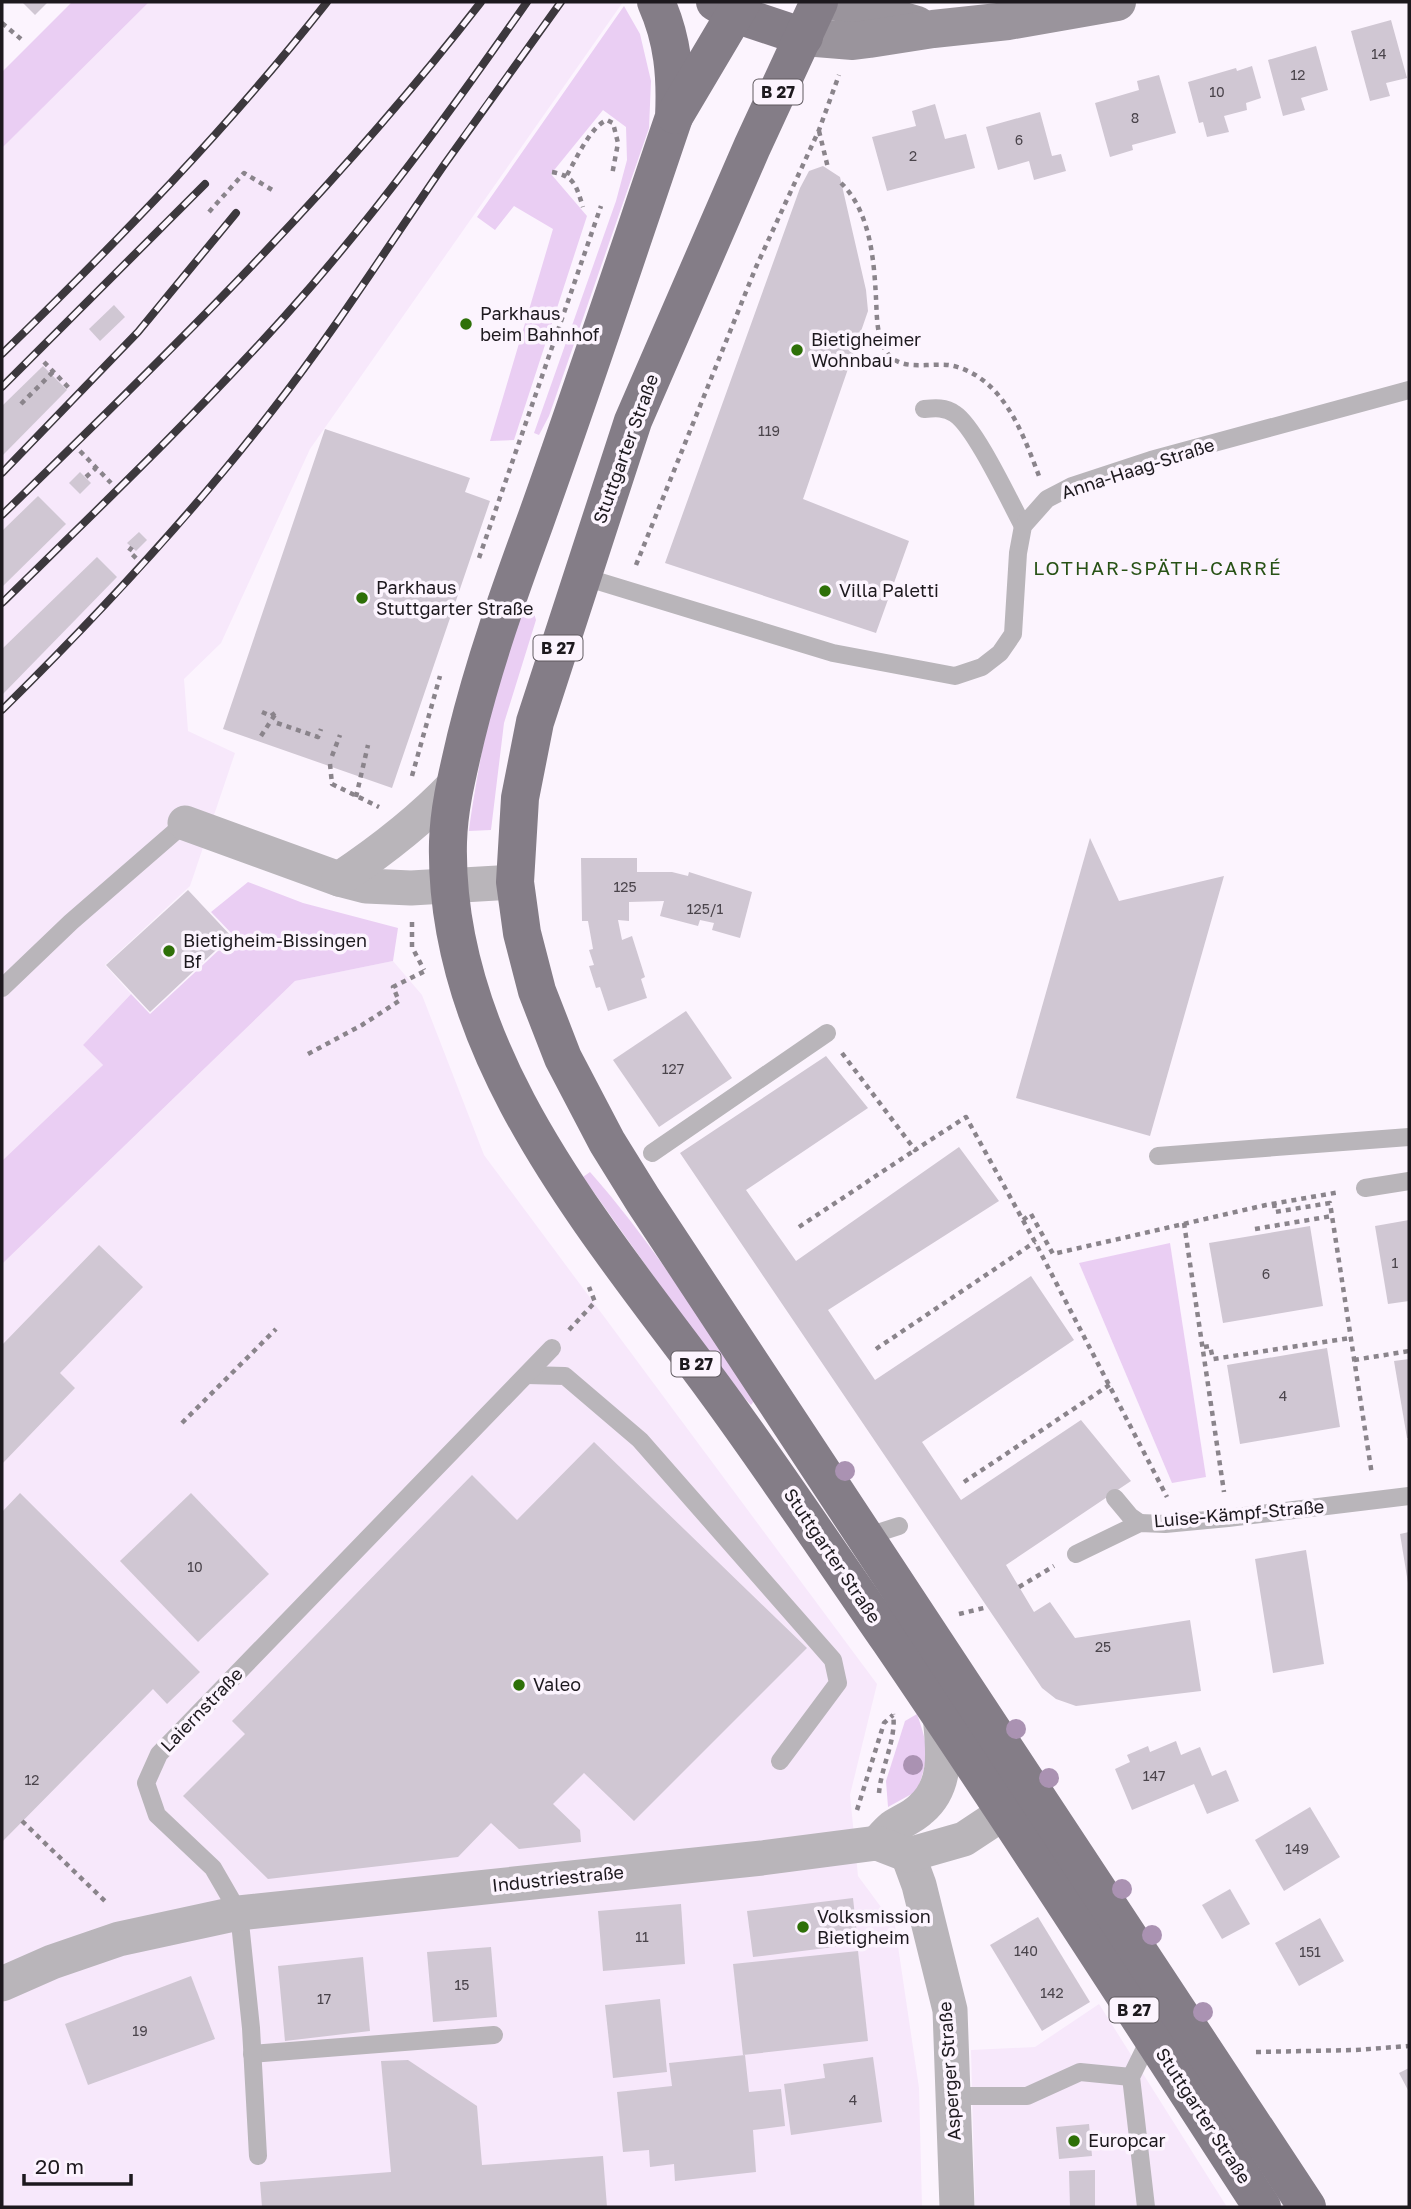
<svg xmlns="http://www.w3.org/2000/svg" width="1411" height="2209" font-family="'Golos Text',sans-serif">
  <rect width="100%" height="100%" fill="#fcf4fe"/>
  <g fill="#f7e8fb">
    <path d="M149,2H623L310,449L221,643L184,679L188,731L235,753L190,886L105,965L131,994L83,1045L103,1065L2,1166V148Z"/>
    <path d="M393,961L422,995L484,1155L877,1684L850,1795L858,1876L895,1926L919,2088L922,2207H2V1264L295,981Z"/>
    <path d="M1099,2004L1227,2207H975L971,2050L1035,2047Z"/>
  </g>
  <g fill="#eacef3">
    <path d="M72,2H149L2,148V72Z"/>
    <path d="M624,6L640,34L651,81L649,128L549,416L539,435L534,433L616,201L627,160L626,127L603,110L551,174L587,216L514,440L490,441L553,229L514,206L495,230L477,217Z"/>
    <path d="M531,603L536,620L504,723L491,830L469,831C474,790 501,626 531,603Z"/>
    <path d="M248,882L303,903L398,928L393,961L295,981L2,1264V1161L103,1065L83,1045L131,994L150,1014L234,936L211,912Z"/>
    <path d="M590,1172C652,1242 702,1322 754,1401L751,1405L726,1378L583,1177Z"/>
    <path d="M1170,1243L1206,1477L1172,1483L1079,1263Z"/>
    <path d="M917,1714C929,1748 929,1757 917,1791L888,1807L886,1781L905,1721Z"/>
  </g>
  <g fill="#d0c7d3">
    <path d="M22,2H48L35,15Z"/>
    <path d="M1391,20L1407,78L1386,83L1390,96L1370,101L1351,31Z"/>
    <path d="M1316,46L1328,90L1301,98L1305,110L1283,116L1268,60Z"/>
    <path d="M1252,66L1261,98L1246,103L1247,110L1224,116L1229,132L1207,137L1203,122L1199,123L1188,82L1236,68L1237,71Z"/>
    <path d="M1159,75L1176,133L1132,145L1133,150L1110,157L1095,103L1139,90L1137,81Z"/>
    <path d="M935,104L945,139L966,134L975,168L887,191L872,137L916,126L912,111Z"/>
    <path d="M1040,112L1052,156L1061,154L1066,171L1034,180L1029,161L998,170L986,127Z"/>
    <path d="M823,166L840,177L866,290L868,311L803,499L909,541L876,633L665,563L800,188L809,171Z"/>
    <path d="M114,305L125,317L100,341L89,329Z"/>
    <path d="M43,366L67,390L2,456V406Z"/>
    <path d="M325,429L470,478L465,492L490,501L392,788L223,729Z"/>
    <path d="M80,472L91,483L80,494L69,483Z"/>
    <path d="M38,496L66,524L2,587V531Z"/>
    <path d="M139,532L147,540L136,551L127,543Z"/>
    <path d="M97,557L117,577L2,695V649Z"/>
    <path d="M1090,838L1119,901L1224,876L1150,1136L1016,1098Z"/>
    <path d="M581,858H637V872H672L688,876L689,872L752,892L740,938L712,930L714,923L700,920L698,926L660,916L664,901L629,902V921L618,920L622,940L632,936L645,977L641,979L647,998L608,1011L600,987L596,988L589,966L594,965L589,950L593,949L588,921H582Z"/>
    <path d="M188,890L231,936L150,1012L106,965Z"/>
    <path d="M686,1011L732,1078L659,1127L613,1060Z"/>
    <path d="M826,1056L868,1108L746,1190L796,1261L959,1147L999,1201L828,1310L875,1380L1031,1276L1074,1340L922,1442L961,1500L1081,1420L1131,1481L1006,1565L1034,1612L1050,1602L1075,1638L1190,1620L1201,1691L1076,1706L1056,1699L1042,1688L680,1153Z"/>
    <path d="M1409,1220V1301L1388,1304L1375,1226Z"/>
    <path d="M1310,1226L1323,1306L1223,1323L1209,1243Z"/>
    <path d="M99,1245L143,1287L60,1373L75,1388L2,1464V1345Z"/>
    <path d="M1327,1348L1340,1427L1240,1444L1227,1365Z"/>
    <path d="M1409,1359V1438H1407L1394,1361Z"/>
    <path d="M594,1442L807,1648L634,1821L584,1773L553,1804L580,1830L581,1842L519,1849L491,1823L458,1857L268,1879L183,1796L245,1734L232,1721L472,1475L517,1520Z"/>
    <path d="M20,1493L200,1672L167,1704L153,1689L2,1842V1512Z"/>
    <path d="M191,1493L269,1574L198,1642L120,1561Z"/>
    <path d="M1409,1532V1583H1408L1400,1534Z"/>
    <path d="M1306,1550L1324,1664L1273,1673L1255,1559Z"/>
    <path d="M1176,1741L1181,1755L1200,1747L1212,1776L1226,1770L1239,1801L1207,1814L1194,1784L1132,1810L1115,1769L1130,1762L1127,1755L1148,1746L1150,1752Z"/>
    <path d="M1310,1807L1340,1857L1284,1891L1255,1840Z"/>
    <path d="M1230,1889L1250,1924L1222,1939L1202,1905Z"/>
    <path d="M853,1898L858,1944L753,1957L747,1911Z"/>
    <path d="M681,1904L685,1964L603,1971L598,1911Z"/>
    <path d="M1038,1917L1090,2002L1042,2031L990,1945Z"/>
    <path d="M1320,1918L1344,1961L1299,1986L1275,1943Z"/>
    <path d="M491,1947L497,2017L433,2022L427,1952Z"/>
    <path d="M858,1951L868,2041L743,2055L733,1964Z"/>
    <path d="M363,1957L370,2031L285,2041L278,1966Z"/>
    <path d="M191,1976L215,2039L88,2085L65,2024Z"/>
    <path d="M660,1999L667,2072L613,2078L605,2005Z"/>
    <path d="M745,2055L749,2092L781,2089L785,2126L753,2130L756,2172L675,2181L674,2164L650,2167L649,2150L623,2152L617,2092L672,2086L669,2063Z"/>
    <path d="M873,2057L882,2122L791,2135L784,2084L825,2078L823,2064Z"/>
    <path d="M408,2060L477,2106L482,2165L603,2156L607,2207H262L260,2182L391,2172L381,2061Z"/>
    <path d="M1409,2068V2092L1399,2073Z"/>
    <path d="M1089,2124L1092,2156L1059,2159L1056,2127Z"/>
    <path d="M1095,2170V2207H1070L1069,2171Z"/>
  </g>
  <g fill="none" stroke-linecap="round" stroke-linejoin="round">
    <g stroke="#8a848b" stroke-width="4.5" stroke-dasharray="5 5" stroke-linecap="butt">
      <path d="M2,23L21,39"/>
      <path d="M819,131L828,168"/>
      <path d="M552,172C575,176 576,186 583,207"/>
      <path d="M567,175C576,159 591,126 607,120L613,123L618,143L612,175"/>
      <path d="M841,183C870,211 874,259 876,298C877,316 876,338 888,354C903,373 934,361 954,366C1004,379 1023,434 1039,476"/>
      <path d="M209,212L244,173L274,191"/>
      <path d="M44,362L70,389"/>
      <path d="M21,404L53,372"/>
      <path d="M80,451L111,483"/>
      <path d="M86,477L96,468"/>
      <path d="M132,547L129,551L139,561"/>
      <path d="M479,558L601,206"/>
      <path d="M636,565L756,267L819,130L839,75"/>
      <path d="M262,712L271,716L275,713"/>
      <path d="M277,723L318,737L321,729"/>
      <path d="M261,736L276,713"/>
      <path d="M332,756L340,735"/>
      <path d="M330,764L332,784L379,807"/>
      <path d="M412,776L440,676"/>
      <path d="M356,797L368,745"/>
      <path d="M412,922V947L424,970"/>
      <path d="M842,1053L915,1150L966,1117L1035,1242L1167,1497"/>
      <path d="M308,1054L362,1025L399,1001L393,987L425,971"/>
      <path d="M1274,1203L1275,1212L1330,1203L1372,1475"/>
      <path d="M1023,1220L1031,1214L1053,1254L1266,1205L1340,1192"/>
      <path d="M1184,1223L1224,1492"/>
      <path d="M799,1227L915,1150"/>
      <path d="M1255,1229L1332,1216"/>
      <path d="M569,1330L595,1302L589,1287"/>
      <path d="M1204,1347L1210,1346L1213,1359L1350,1338"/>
      <path d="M876,1349L1035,1242"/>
      <path d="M1354,1360L1409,1351"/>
      <path d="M182,1423L276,1329"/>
      <path d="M964,1482L1111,1384"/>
      <path d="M1019,1587L1054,1566"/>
      <path d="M959,1614L988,1607"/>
      <path d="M879,1793C881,1767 897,1738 893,1714"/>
      <path d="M857,1810L884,1723L893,1715"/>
      <path d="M22,1821L108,1904"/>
      <path d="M1256,2052L1356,2050L1409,2046"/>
    </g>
    <g stroke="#b9b5ba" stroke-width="18">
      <path d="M924,409C935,408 945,407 955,414C975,427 1010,502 1023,526"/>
      <path d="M581,576L833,653L955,676L982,667L1000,653L1013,634L1018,553L1023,526L1047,499L1072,486L1151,460L1409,390"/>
      <path d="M2,988L71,922L185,823"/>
      <path d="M652,1153L827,1033"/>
      <path d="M1158,1156L1409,1137"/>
      <path d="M1365,1188L1409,1181"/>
      <path d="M527,1375L565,1376L640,1440L833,1660L838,1683L780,1761"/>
      <path d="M1115,1498L1130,1516L1140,1523"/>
      <path d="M865,1537L899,1526"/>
      <path d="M1076,1554L1140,1523L1165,1524L1228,1518L1409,1496"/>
      <path d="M252,2054L494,2035"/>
      <path d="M953,2096H1027L1080,2072L1131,2077"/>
      <path d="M258,2156L251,2028L239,1913L213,1868L157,1815L146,1783L159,1754L552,1348"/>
      <path d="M1146,2207L1131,2077L1151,2036"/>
    </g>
    <g stroke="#b9b5ba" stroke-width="35">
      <path d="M185,823L339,879L366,886L411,888L515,882"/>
      <path d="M339,879C381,851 420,821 455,784"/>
      <path d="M877,1843C882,1838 887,1832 893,1827C902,1821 913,1817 921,1809C949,1785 943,1748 940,1715"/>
      <path d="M908,1855L919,1885L950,2010L957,2207"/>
      <path d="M2,1984L52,1962L119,1939L239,1913L762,1858L877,1843L908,1855L964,1839L1029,1796"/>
    </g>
    <g stroke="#9a949c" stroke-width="38">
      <path d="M838,2L917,25"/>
      <path d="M804,37L853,41L869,39L933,29L1008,21L1117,2"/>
    </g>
    <g stroke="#847d87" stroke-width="38">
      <path d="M656,2C673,40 676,76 674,117C628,252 583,388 535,522C509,593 484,663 466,737C458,772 449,806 448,842C443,1053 595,1227 713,1387C774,1470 831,1556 890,1641C1017,1827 1139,2018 1262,2207"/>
      <path d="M715,2L735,14L804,37"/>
      <path d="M819,2L752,147L633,421L535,722L520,798L515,882L522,933L537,991L563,1058L607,1142L643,1200L1307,2207"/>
      <path d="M675,115L742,2"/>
    </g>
    <defs>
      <g id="rail">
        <path d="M2,354C117,242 228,128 327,2"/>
        <path d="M2,387L205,184"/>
        <path d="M2,473L138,332L236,213"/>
        <path d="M2,515C170,352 338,187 481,2"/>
        <path d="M2,603C98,509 195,416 285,316C373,218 451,111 527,2"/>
        <path d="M2,710C98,615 188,519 271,412C333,333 387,248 444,165C483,110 522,56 561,2"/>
      </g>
    </defs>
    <use href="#rail" stroke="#3c383d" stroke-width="8"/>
    <use href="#rail" stroke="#fcf4fe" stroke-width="5" stroke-dasharray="16" stroke-linecap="butt"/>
  </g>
  <g fill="#aa92b2">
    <circle cx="845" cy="1471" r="10"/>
    <circle cx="1016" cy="1729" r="10"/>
    <circle cx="913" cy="1765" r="10"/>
    <circle cx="1049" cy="1778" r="10"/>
    <circle cx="1122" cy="1889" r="10"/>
    <circle cx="1152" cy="1935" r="10"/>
    <circle cx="1203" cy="2012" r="10"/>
  </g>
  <g fill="#2e7008" stroke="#fcf4fe" stroke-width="2.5">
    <circle cx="466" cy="324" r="7"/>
    <circle cx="797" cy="350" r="7"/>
    <circle cx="825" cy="591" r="7"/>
    <circle cx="362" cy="598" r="7"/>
    <circle cx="169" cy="951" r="7"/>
    <circle cx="519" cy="1685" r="7"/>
    <circle cx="803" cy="1927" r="7"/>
    <circle cx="1074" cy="2141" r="7"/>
  </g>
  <g text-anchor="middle" stroke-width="7" stroke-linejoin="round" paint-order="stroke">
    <g font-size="14" fill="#4a444b">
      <text x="1379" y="59">14</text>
      <text x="1298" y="80">12</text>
      <text x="1217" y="97">10</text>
      <text x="1135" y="123">8</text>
      <text x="1019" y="145">6</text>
      <text x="913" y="161">2</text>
      <text x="769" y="436">119</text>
      <text x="625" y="892">125</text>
      <text x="705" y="914">125/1</text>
      <text x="673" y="1074">127</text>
      <text x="1395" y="1268">1</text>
      <text x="1266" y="1279">6</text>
      <text x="1283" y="1401">4</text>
      <text x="195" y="1572">10</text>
      <text x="1103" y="1652">25</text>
      <text x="1154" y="1781">147</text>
      <text x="32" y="1785">12</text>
      <text x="1297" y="1854">149</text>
      <text x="642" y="1942">11</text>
      <text x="1026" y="1956">140</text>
      <text x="1310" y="1957">151</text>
      <text x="462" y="1990">15</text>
      <text x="1052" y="1998">142</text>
      <text x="324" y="2004">17</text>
      <text x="140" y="2036">19</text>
      <text x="853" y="2105">4</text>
    </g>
    <g fill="#fcf4fe" stroke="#605b61" stroke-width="2">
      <rect x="753.5" y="79.5" width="49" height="25" rx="5"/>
      <rect x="533.5" y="635.5" width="49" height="25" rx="5"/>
      <rect x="671.5" y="1351.5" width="49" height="25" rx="5"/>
      <rect x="1109.5" y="1997.5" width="49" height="25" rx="5"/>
    </g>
    <g font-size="16" font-weight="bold" fill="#1d191e">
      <text x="778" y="98">B 27</text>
      <text x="558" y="654">B 27</text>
      <text x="696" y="1370">B 27</text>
      <text x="1134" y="2016">B 27</text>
    </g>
    <g font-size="18" fill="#1d191e" stroke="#fcf4fe" text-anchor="start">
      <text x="480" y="320">Parkhaus<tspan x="480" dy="21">beim Bahnhof</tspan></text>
      <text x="811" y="346">Bietigheimer<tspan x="811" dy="21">Wohnbau</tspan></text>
      <text x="376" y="594">Parkhaus<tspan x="376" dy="21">Stuttgarter Straße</tspan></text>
      <text x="839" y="597">Villa Paletti</text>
      <text x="183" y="947">Bietigheim-Bissingen<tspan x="183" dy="21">Bf</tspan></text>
      <text x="533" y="1691">Valeo</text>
      <text x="817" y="1923">Volksmission<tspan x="817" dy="21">Bietigheim</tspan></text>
      <text x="1088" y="2147">Europcar</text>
    </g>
    <g font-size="18" fill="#1d191e" stroke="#fcf4fe">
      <text transform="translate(626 449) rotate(-70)" y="6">Stuttgarter Straße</text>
      <text transform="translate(1138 469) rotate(-18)" y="6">Anna-Haag-Straße</text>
      <text transform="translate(1239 1514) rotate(-5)" y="6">Luise-Kämpf-Straße</text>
      <text transform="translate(832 1556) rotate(56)" y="6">Stuttgarter Straße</text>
      <text transform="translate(202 1710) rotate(-46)" y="6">Laiernstraße</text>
      <text transform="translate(558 1879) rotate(-6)" y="6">Industriestraße</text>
      <text transform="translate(950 2071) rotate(-94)" y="6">Asperger Straße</text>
      <text transform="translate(1203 2116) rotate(57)" y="6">Stuttgarter Straße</text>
    </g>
    <g font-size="19" letter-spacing="2" fill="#285216" stroke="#fcf4fe">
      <text x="1158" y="575">LOTHAR-SPÄTH-CARRÉ</text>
    </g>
  </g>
  <rect width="1411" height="2209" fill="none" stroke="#1d191e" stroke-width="7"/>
  <path d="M24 2174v10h107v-10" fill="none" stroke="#1d191e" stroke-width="3.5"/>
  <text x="35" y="2174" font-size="21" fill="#1d191e" stroke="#fcf4fe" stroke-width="5" paint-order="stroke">20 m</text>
</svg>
